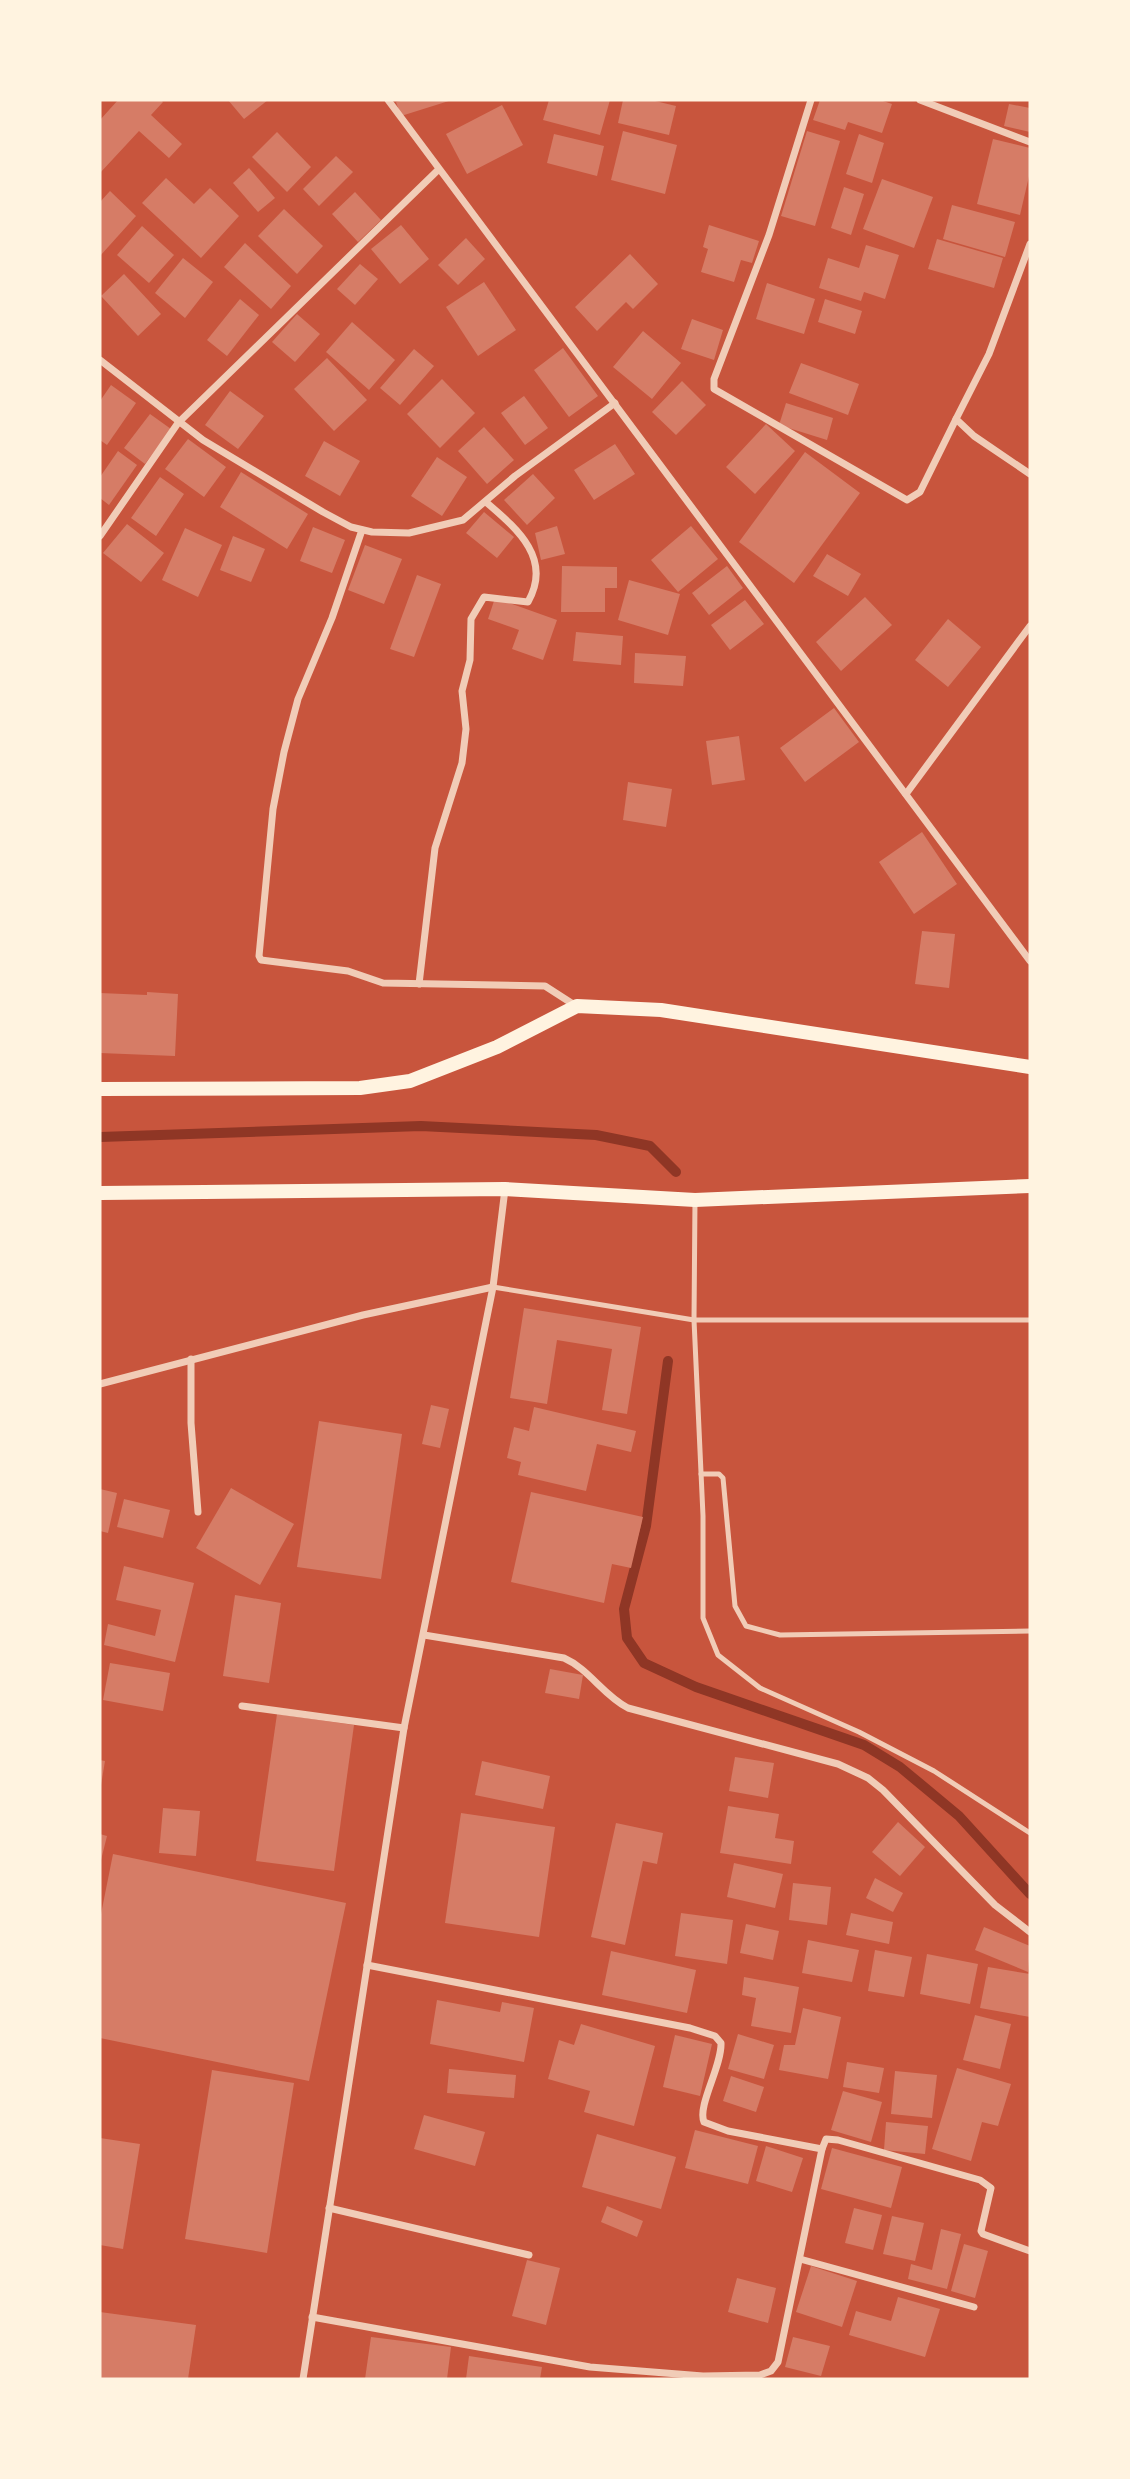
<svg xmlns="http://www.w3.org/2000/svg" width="1130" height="2479" font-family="Manrope,sans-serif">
  <rect width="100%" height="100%" fill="#c8553d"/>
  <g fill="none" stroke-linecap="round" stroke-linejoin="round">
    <g stroke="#8f3625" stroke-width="10">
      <path d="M100,1137L421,1126L596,1135L650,1146L676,1172"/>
      <path d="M668,1361L646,1526L624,1609L627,1638L644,1663L696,1687L864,1745L900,1767L959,1816L1030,1894"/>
    </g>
  </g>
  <g fill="#d67c66">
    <path d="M118,100H161L163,102L151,115L182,144L169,158L139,131L100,173V120Z"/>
    <path d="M228,100H268L244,119Z"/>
    <path d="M405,100H452L401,116L396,102Z"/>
    <path d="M549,100H610L600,135L543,120Z"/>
    <path d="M623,100H651L676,106L669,135L618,123Z"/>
    <path d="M820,100H880L892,104L882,133L848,122L845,130L813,120Z"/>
    <path d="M1009,104L1030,108V132L1004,126Z"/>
    <path d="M502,105L523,145L467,174L446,134Z"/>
    <path d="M623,131L677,145L665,194L611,180Z"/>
    <path d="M807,131L840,141L815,226L781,216Z"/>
    <path d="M277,132L311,167L287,192L252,157Z"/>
    <path d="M554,134L604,146L597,176L547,163Z"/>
    <path d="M859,134L884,143L872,183L846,174Z"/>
    <path d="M993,139L1030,148V172L1020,215L977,204Z"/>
    <path d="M336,156L353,172L319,206L303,189Z"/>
    <path d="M249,168L275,198L258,212L233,183Z"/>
    <path d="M166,178L194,204L210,188L239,216L201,258L142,203Z"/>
    <path d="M882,179L933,197L914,248L863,229Z"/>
    <path d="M844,187L864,194L851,235L831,228Z"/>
    <path d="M110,191L136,216L100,256V202Z"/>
    <path d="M355,192L381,220L358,242L332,214Z"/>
    <path d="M952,205L1015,222L1005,257L943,239Z"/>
    <path d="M284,209L323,246L297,274L258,236Z"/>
    <path d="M401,225L429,259L400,284L371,249Z"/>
    <path d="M709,225L759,241L752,263L741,260L734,282L701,272L708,249L703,247Z"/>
    <path d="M142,226L174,255L149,283L117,255Z"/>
    <path d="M466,238L485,259L458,285L438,265Z"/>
    <path d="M937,239L1003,258L994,288L928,269Z"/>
    <path d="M245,243L291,286L271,309L224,267Z"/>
    <path d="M866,245L899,255L885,299L864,292L861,301L819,288L828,258L859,268Z"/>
    <path d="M630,254L658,284L633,309L626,302L597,331L575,307Z"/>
    <path d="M183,258L213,282L185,318L155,293Z"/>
    <path d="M360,264L378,279L355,305L337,289Z"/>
    <path d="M124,274L161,314L138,336L101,296Z"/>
    <path d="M484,282L516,330L478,356L446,307Z"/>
    <path d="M767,283L815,299L804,334L756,319Z"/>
    <path d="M240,299L259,315L227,356L207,340Z"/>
    <path d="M825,299L862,311L855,334L818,322Z"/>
    <path d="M297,314L320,334L295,362L272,342Z"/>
    <path d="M692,319L723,330L714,360L681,349Z"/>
    <path d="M352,322L395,360L369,390L326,352Z"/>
    <path d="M643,331L681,363L652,399L613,367Z"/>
    <path d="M563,348L598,396L569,417L534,370Z"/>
    <path d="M414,349L434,366L400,405L380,388Z"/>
    <path d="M327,358L367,400L334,431L294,389Z"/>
    <path d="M801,363L859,384L848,415L789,393Z"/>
    <path d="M442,379L475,413L440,448L407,414Z"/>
    <path d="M682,381L706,405L676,435L652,412Z"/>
    <path d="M111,385L136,403L107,445L100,440V401Z"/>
    <path d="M230,391L264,416L238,449L205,425Z"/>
    <path d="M524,396L548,428L525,445L501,413Z"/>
    <path d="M786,403L833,418L827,440L779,425Z"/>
    <path d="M150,414L171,429L145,464L124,448Z"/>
    <path d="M766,424L795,451L755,494L726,467Z"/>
    <path d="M484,427L514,460L487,484L458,451Z"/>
    <path d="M188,439L226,467L204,497L165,469Z"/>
    <path d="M324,441L360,461L340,496L305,476Z"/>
    <path d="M615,444L635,474L594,500L574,470Z"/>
    <path d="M118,451L137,465L109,505L100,498V477Z"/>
    <path d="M805,452L860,493L794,583L739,542Z"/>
    <path d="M437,457L467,477L442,516L411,496Z"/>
    <path d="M241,472L308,514L287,549L220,507Z"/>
    <path d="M533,474L555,498L527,525L504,500Z"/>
    <path d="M160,477L184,494L156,536L131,518Z"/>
    <path d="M484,512L514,537L497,558L466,533Z"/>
    <path d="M127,524L164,553L141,582L103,553Z"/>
    <path d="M557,526L565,554L541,560L535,533Z"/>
    <path d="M691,526L718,559L678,592L651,560Z"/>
    <path d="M313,527L345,540L332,573L300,561Z"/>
    <path d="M185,528L222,545L198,597L162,580Z"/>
    <path d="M233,536L265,549L251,582L220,570Z"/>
    <path d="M365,545L402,559L384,604L348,590Z"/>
    <path d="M827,554L861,574L848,596L813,576Z"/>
    <path d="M562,566L617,567V588H605V612H561Z"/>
    <path d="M727,566L743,588L709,615L692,593Z"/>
    <path d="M417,575L441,584L414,657L390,649Z"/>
    <path d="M629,580L680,594L668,635L618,620Z"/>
    <path d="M865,597L892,625L841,671L816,642Z"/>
    <path d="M495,598L557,620L543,660L512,649L519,630L488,619Z"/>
    <path d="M745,600L764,624L730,650L711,625Z"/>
    <path d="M948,619L981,647L948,687L915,660Z"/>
    <path d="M576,632L623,636L621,665L573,661Z"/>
    <path d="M635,653L686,656L683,686L634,683Z"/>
    <path d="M834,708L859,742L805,782L780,748Z"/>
    <path d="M739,736L745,780L712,785L706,741Z"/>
    <path d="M628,782L672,789L666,827L623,820Z"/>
    <path d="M922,832L957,884L914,914L879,862Z"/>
    <path d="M922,931L955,934L949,988L915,984Z"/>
    <path d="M147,992L178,994L175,1056L100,1053V993L147,995Z"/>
    <path d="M524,1308L641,1327L627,1414L602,1410L612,1349L557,1340L547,1404L510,1398Z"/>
    <path d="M431,1405L449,1409L440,1448L422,1444Z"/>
    <path d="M534,1407L636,1431L631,1452L597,1444L586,1491L518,1475L521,1462L507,1458L514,1427L529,1431Z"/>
    <path d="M319,1421L402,1434L381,1579L297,1567Z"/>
    <path d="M231,1488L294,1524L260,1585L196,1548Z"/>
    <path d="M100,1489L117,1493L108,1533L100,1531Z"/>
    <path d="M531,1492L643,1517L631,1568L612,1564L604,1603L511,1582Z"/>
    <path d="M124,1499L170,1510L163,1538L117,1527Z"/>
    <path d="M124,1566L194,1583L175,1662L104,1645L108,1624L155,1636L161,1610L116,1600Z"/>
    <path d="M235,1595L281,1603L269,1683L223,1676Z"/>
    <path d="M110,1663L170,1673L163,1711L103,1700Z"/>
    <path d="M550,1669L583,1675L579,1699L545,1693Z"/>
    <path d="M277,1714L354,1725L334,1871L256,1861Z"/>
    <path d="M735,1757L774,1763L768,1798L729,1791Z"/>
    <path d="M100,1760L105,1761L101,1785H100Z"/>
    <path d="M482,1761L550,1776L543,1809L475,1795Z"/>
    <path d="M728,1806L779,1814L775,1838L794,1841L791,1864L720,1853Z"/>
    <path d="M163,1808L200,1811L196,1856L159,1853Z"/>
    <path d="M461,1813L555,1827L539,1937L445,1923Z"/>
    <path d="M898,1822L925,1847L900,1876L872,1852Z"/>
    <path d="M616,1823L663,1833L657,1864L643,1861L625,1945L591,1937Z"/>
    <path d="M100,1834L107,1836L101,1860H100Z"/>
    <path d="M113,1854L346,1903L309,2081L100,2038V1919Z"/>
    <path d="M734,1863L783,1874L775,1908L727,1897Z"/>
    <path d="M875,1878L903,1893L893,1912L866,1898Z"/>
    <path d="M793,1883L831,1887L827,1925L789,1920Z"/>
    <path d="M681,1913L733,1920L727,1964L675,1956Z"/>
    <path d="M851,1913L893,1922L889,1944L846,1935Z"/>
    <path d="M746,1924L779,1931L773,1960L740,1953Z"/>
    <path d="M984,1927L1030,1946L1028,1972L975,1950Z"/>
    <path d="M808,1940L859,1950L852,1982L802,1973Z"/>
    <path d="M875,1950L912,1957L904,1997L868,1991Z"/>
    <path d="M611,1951L696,1970L687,2013L602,1995Z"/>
    <path d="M927,1954L978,1964L970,2004L920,1994Z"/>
    <path d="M988,1967L1030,1974V2017L980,2008Z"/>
    <path d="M744,1977L799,1987L791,2033L751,2026L756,1998L742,1995Z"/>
    <path d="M437,2000L500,2012L502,2002L534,2008L524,2062L430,2044Z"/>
    <path d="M803,2008L841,2017L828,2079L779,2070L784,2045H795Z"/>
    <path d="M975,2015L1011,2024L1000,2069L963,2060Z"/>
    <path d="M581,2024L655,2046L634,2126L584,2112L590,2091L548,2079L559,2040L574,2045Z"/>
    <path d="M738,2034L774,2045L764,2079L728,2069Z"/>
    <path d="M675,2035L712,2044L700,2096L663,2087Z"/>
    <path d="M847,2062L884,2068L879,2093L843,2087Z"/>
    <path d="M957,2068L1011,2084L998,2126L982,2122L971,2161L932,2149Z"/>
    <path d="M449,2069L516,2075L514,2098L447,2093Z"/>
    <path d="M212,2070L294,2083L267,2253L185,2239Z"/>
    <path d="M895,2071L937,2075L932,2118L891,2114Z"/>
    <path d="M731,2076L764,2087L756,2112L723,2101Z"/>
    <path d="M843,2091L882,2102L871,2142L831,2130Z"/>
    <path d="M424,2115L485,2132L475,2166L414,2149Z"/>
    <path d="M886,2122L928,2126L925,2154L884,2150Z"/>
    <path d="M695,2130L758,2146L748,2184L685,2168Z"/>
    <path d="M597,2134L676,2157L661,2209L582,2187Z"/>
    <path d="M100,2138L140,2144L123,2249L100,2245Z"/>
    <path d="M766,2146L803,2158L792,2192L756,2181Z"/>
    <path d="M832,2148L902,2167L891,2208L821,2189Z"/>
    <path d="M607,2206L643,2221L637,2237L601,2222Z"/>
    <path d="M854,2208L882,2215L873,2250L845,2243Z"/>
    <path d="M892,2216L924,2223L915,2261L883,2254Z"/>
    <path d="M941,2229L961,2234L947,2289L908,2279L911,2264L932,2270Z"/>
    <path d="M964,2244L988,2251L975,2298L951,2291Z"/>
    <path d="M527,2260L560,2268L546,2325L512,2316Z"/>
    <path d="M811,2266L857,2281L842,2327L796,2312Z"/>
    <path d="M737,2278L776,2288L768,2323L728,2312Z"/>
    <path d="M898,2297L940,2309L925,2357L849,2335L856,2311L891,2321Z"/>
    <path d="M100,2312L196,2325L188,2379H100Z"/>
    <path d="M371,2337L451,2347L447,2379H365Z"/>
    <path d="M793,2337L830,2346L821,2376L785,2367Z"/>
    <path d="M469,2356L542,2367L540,2379H466Z"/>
  </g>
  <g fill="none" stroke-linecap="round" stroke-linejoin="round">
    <g stroke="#f1ccb7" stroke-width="5">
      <path d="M695,1200L694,1320L703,1516V1618L718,1655L760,1688L859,1732L934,1771L1030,1833"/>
      <path d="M493,1287L694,1320H1030"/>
      <path d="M701,1474H719L723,1478L735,1606L746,1626L780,1635L1030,1631"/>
    </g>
    <g stroke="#f1ccb7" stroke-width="7">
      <path d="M388,100L1030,961"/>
      <path d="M811,100L769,235L714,379V389L907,500L920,492L956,419"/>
      <path d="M920,100L1030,142"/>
      <path d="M1030,244L989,354L956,419L974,436L1030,474"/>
      <path d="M100,360L203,440L323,512L351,527L372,532L409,533L463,520L515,476L615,403"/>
      <path d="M362,530L332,618L298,699L284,752L273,809L259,956L261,960L348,971L383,983L545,986L576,1006"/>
      <path d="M100,536L178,423L438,170"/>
      <path d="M906,794L1030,626"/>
      <path d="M419,984L435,848L462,763L466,729L462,691L470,660L471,619L484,597L528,602C553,558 516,528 486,502"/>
      <path d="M191,1359V1423L198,1512"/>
      <path d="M100,1384L363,1315L493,1287"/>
      <path d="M424,1635L564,1658C589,1669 603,1695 628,1708L838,1764L868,1778L883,1790L995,1905L1030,1932"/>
      <path d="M242,1706L404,1728"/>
      <path d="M367,1965L690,2028L715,2036L721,2043C722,2066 697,2106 704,2122L728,2131L822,2149L826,2139L838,2140L980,2180L991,2188L981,2231L983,2234L1030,2251"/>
      <path d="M329,2208L529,2255"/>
      <path d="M800,2259L974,2307"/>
      <path d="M312,2317L590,2367L703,2376L760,2375L771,2371L778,2362L822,2149"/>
      <path d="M303,2379L404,1728L493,1287L505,1189"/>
    </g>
    <g stroke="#fff3e0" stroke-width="14">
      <path d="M100,1089L360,1088L410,1081L497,1047L577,1006L661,1010L1030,1067"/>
      <path d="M100,1193L505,1189L695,1200L1030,1186"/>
    </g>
  </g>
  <rect width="1130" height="2479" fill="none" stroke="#fff3e0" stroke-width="203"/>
</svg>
